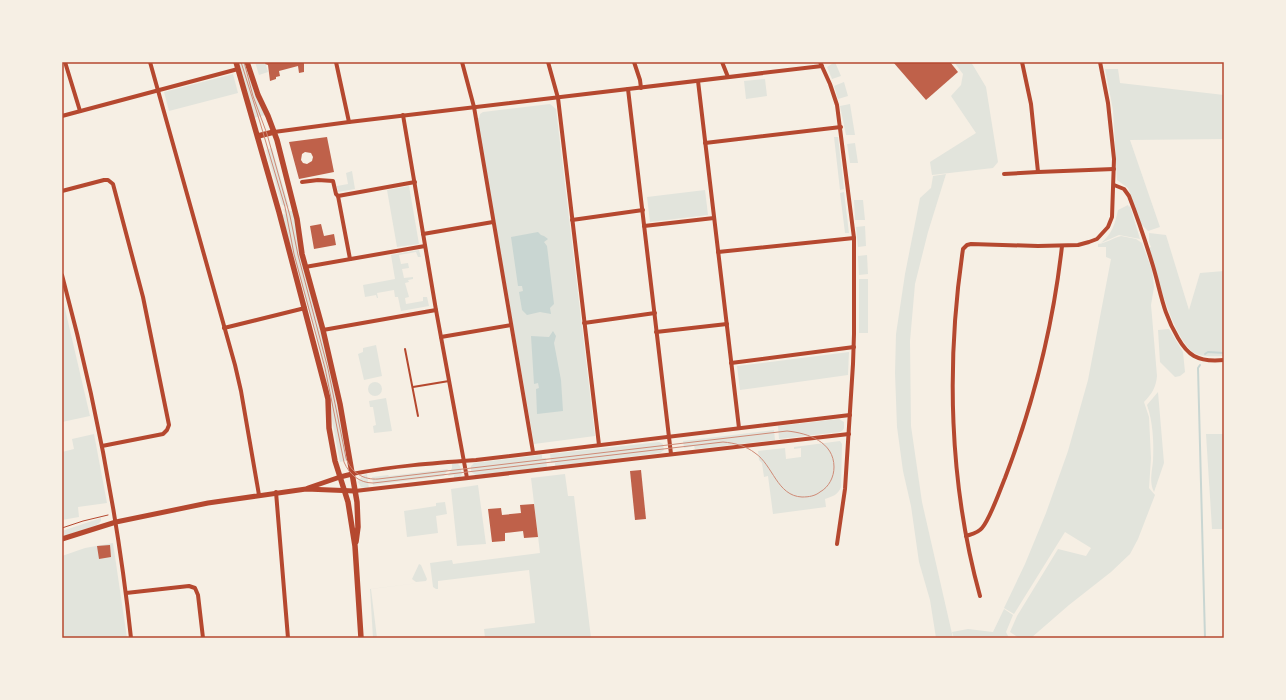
<svg xmlns="http://www.w3.org/2000/svg" width="1286" height="700" font-family="'Public Sans',sans-serif">
  <rect width="100%" height="100%" fill="#f6efe4"/>
  <g fill="#e2e4dc">
    <path d="M239,62H245L254,92L265,115L254,118Z"/>
    <path d="M255,62H265L268,72L259,75Z"/>
    <path d="M835,62L841,76L832,79L827,67Z"/>
    <path d="M954,62H971L986,87L998,162L993,168L932,175L930,162L976,133L951,96L961,85L963,74Z"/>
    <path d="M1105,69H1118L1120,83L1224,95V139L1130,140L1160,227L1148,231L1140,223L1128,188L1117,180L1113,110Z"/>
    <path d="M233,74L238,93L169,111L164,92Z"/>
    <path d="M765,79L767,96L746,99L744,81Z"/>
    <path d="M844,82L848,96L838,99L834,86Z"/>
    <path d="M550,104L556,109L595,436L534,444L477,118H479L480,114L483,112Z"/>
    <path d="M850,104L855,135H846L840,106Z"/>
    <path d="M834,137H838L844,189L840,190Z"/>
    <path d="M855,143L858,163H850L847,144Z"/>
    <path d="M272,148L289,207L282,205L266,150Z"/>
    <path d="M352,171L355,189L338,192L337,186L348,184L346,173Z"/>
    <path d="M946,174L928,232L915,284L910,341L911,426L922,502L953,638H936L930,600L919,562L911,506L903,471L897,427L895,373L896,334L905,274L920,198L931,188L933,176Z"/>
    <path d="M409,186L419,244L397,247L387,190Z"/>
    <path d="M705,190L708,215L650,222L647,197Z"/>
    <path d="M844,192L849,233H845L840,193Z"/>
    <path d="M854,200H863L865,220H855Z"/>
    <path d="M1128,205L1129,207L1130,206L1140,239L1119,235L1101,243C1112,234 1115,224 1118,210Z"/>
    <path d="M283,209L291,211L294,210L300,254L326,351L348,460L340,462L332,420L330,397L317,340L282,215L285,214Z"/>
    <path d="M865,226L866,246L858,247L856,227Z"/>
    <path d="M1149,233L1166,235L1189,310L1200,273L1224,271V356C1216,356 1207,357 1199,355C1175,349 1156,271 1149,248L1151,247L1149,242Z"/>
    <path d="M1121,236L1136,239L1142,243L1152,270L1154,287L1151,305L1152,316L1157,376C1156,387 1152,394 1144,402L1149,417L1151,458L1149,488L1155,495L1138,539L1130,554L1111,572L1069,605L1031,638H1019L1010,632L1017,616L1058,549L1086,556L1091,548L1065,532L1014,614L1004,608L1025,564L1046,513L1068,451L1088,380L1111,259L1106,257V247H1098V244C1107,243 1112,238 1121,236Z"/>
    <path d="M419,250L421,257H418L416,252L399,255L401,264L408,263L409,268L402,269L404,278L413,277V279L408,280L409,282L405,283L409,297L405,298L406,304L423,301V297H427L429,306L401,311L398,297H395L394,290L377,293L378,298H377L376,295L365,297L363,285L395,279L391,255Z"/>
    <path d="M867,255L868,274L859,275L858,256Z"/>
    <rect x="859" y="279" width="9" height="54"/>
    <path d="M62,296L90,416L62,422Z"/>
    <path d="M1169,329L1183,352L1185,372L1180,376L1175,377L1160,362L1158,330Z"/>
    <path d="M376,345L382,376L364,380L358,354L363,352V348Z"/>
    <path d="M849,352L848,375L740,390L737,366Z"/>
    <circle cx="375" cy="389" r="7"/>
    <path d="M1158,392L1164,463L1154,492C1149,482 1152,472 1153,461C1154,443 1153,422 1147,405Z"/>
    <path d="M386,398L392,431L374,433L373,426L376,425L373,407H370L369,401Z"/>
    <path d="M839,419L844,422V428L843,430L840,432L779,439L778,426Z"/>
    <path d="M774,430L775,440L695,449L694,446L684,448L683,441Z"/>
    <path d="M94,434L107,503L78,507L79,517L62,520V452L74,449L72,439Z"/>
    <path d="M1206,434H1224V529H1212Z"/>
    <path d="M840,441L842,444L841,487C838,495 833,496 825,499L826,507L773,514L768,476L764,477L762,463L759,460L758,451L785,448L786,459L801,457V448L794,449V447Z"/>
    <path d="M659,442L663,444L664,450L660,453L555,466V463H551L550,454Z"/>
    <path d="M542,455V458H546L547,467L476,475L471,472V466L474,463Z"/>
    <path d="M452,464H458L460,466L462,474L460,477L454,478V475L448,476L452,468Z"/>
    <path d="M448,469L444,476L373,485L372,477L388,475L389,476Z"/>
    <path d="M367,474L369,489L361,487L358,482L362,476Z"/>
    <path d="M565,474L568,496H574L591,638H485L484,629L535,623L529,570L438,581V589H436L433,587L430,563L452,560L453,564L540,553L531,478Z"/>
    <path d="M478,485L486,544L457,546L451,489Z"/>
    <path d="M445,502L447,514L436,516L438,533L407,537L404,511L436,506V503Z"/>
    <path d="M101,518V521L97,525L62,537V531Z"/>
    <path d="M113,543L127,638H62V556L85,548Z"/>
    <path d="M419,564L421,565L427,579L426,581L416,582L412,579Z"/>
    <path d="M427,582L371,589L377,638H373L370,589Z"/>
    <path d="M1004,609L1013,615L1006,632L1009,638H954L952,632L968,629L993,632Z"/>
  </g>
  <g fill="#c9d6d2">
    <path d="M538,232L541,235L544,236L548,239L544,242L547,246L554,304L550,308L551,314L540,312L527,315L522,310L519,292L523,291L522,286H518L511,237Z"/>
    <path d="M553,331L556,336L554,343L561,380L563,411L537,414L536,389L539,388L538,383L534,384L531,336L549,337Z"/>
  </g>
  <g fill="none" stroke-linecap="round" stroke-linejoin="round">
    <g stroke="#c9d6d2" stroke-width="2">
      <path d="M1205,354L1208,352L1224,353"/>
      <path d="M1200,365L1198,368L1205,638"/>
    </g>
  </g>
  <g fill="#bf614a" fill-rule="evenodd">
    <path d="M266,62H304V72L299,73L298,66L279,71L280,76L276,77V79L270,81L268,65L265,64Z"/>
    <path d="M893,62H950L958,72L926,100Z"/>
    <path d="M327,137L334,172L299,179L289,142ZM305,152L311,153L313,157L312,161L307,164L303,163L301,160L302,154Z"/>
    <path d="M321,224L324,236L334,234L336,245L314,249L310,226Z"/>
    <path d="M641,470L646,519L635,520L630,471Z"/>
    <path d="M534,504L538,537L524,538L523,531L505,533V541L492,542L488,509L501,508L502,515L521,513L520,505Z"/>
    <path d="M110,545L111,557L99,559L97,546Z"/>
  </g>
  <g fill="none" stroke-linecap="round" stroke-linejoin="round">
    <path stroke="#b5482f" stroke-width="1" d="M62,528L83,521L108,515"/>
    <g stroke="#b5482f" stroke-width="2">
      <path d="M405,349L418,416"/>
      <path d="M413,387L449,381"/>
    </g>
    <g stroke="#b5482f" stroke-width="4">
      <path d="M65,62L80,111"/>
      <path d="M150,62L235,365L241,391L259,495"/>
      <path d="M336,62L349,122"/>
      <path d="M462,62L474,107L533,452"/>
      <path d="M548,62L558,98L599,445"/>
      <path d="M634,62L640,80L641,88"/>
      <path d="M722,62L728,77"/>
      <path d="M820,62L830,84L837,105L854,238V334L853,364L845,489L837,544"/>
      <path d="M1022,62L1031,104L1038,172L1114,169"/>
      <path d="M698,81L739,428"/>
      <path d="M628,89L671,454"/>
      <path d="M403,115L436,310L467,478"/>
      <path d="M62,116L238,69"/>
      <path d="M274,132L349,122L822,66"/>
      <path d="M705,143L841,127"/>
      <path d="M1004,174L1038,172"/>
      <path d="M302,182L318,180L333,181L336,194L338,196"/>
      <path d="M1114,185L1124,189L1129,196C1138,219 1146,243 1153,266C1161,293 1163,313 1178,338C1182,345 1187,352 1194,356C1203,361 1214,361 1224,360"/>
      <path d="M62,191L104,180H108L113,184L143,297L169,425L167,430L163,434L102,446"/>
      <path d="M572,220L643,210"/>
      <path d="M644,226L714,218"/>
      <path d="M423,234L493,222"/>
      <path d="M718,252L854,238"/>
      <path d="M350,259L338,196L415,182"/>
      <path d="M305,267L425,246"/>
      <path d="M62,275C94,394 118,516 131,638"/>
      <path d="M584,323L655,313"/>
      <path d="M224,328L305,308"/>
      <path d="M323,330L436,310"/>
      <path d="M656,332L727,324"/>
      <path d="M441,337L511,325"/>
      <path d="M731,363L854,347"/>
      <path d="M352,474C393,466 434,463 476,460L850,415"/>
      <path d="M355,491L849,434"/>
      <path d="M276,492L288,638"/>
      <path d="M966,536C972,534 978,533 982,528C990,519 1000,490 1005,478C1034,402 1053,327 1062,246"/>
      <path d="M126,593L189,586L195,588L198,595L203,638"/>
      <path d="M980,596C949,484 946,363 963,249L967,245L971,244L1038,246L1078,245L1089,242L1097,239L1108,227L1112,217L1114,159L1108,103L1100,62"/>
    </g>
    <g stroke="#b5482f" stroke-width="5">
      <path d="M308,488L340,477L352,474"/>
      <path d="M62,539L116,522L208,503L306,489L355,491"/>
    </g>
    <g stroke="#b5482f" stroke-width="5.5">
      <path d="M236,62L279,212L325,387L328,399L329,428L335,461L348,502L355,546L361,638"/>
      <path d="M247,62L258,95L268,116L277,140L297,219L302,254L323,330L340,404L357,502L358,527L356,542"/>
      <path d="M258,136L274,132"/>
    </g>
    <path stroke="#cf8b77" stroke-width="1" d="M241,62L259,119L285,207L294,254L325,368L344,462C349,474 359,483 373,483L723,442C735,443 746,446 755,453C773,465 777,496 802,497C809,497 815,496 820,492C829,487 834,477 834,467C834,442 808,433 787,431L378,479C364,480 351,473 346,458L328,369L298,255L290,216L267,134L253,96L244,62"/>
  </g>
  <rect width="1286" height="700" fill="none" stroke="#f6efe4" stroke-width="126"/>
  <rect x="63" y="63" width="1160" height="574" fill="none" stroke="#b5482f" stroke-width="1.5"/>
</svg>
